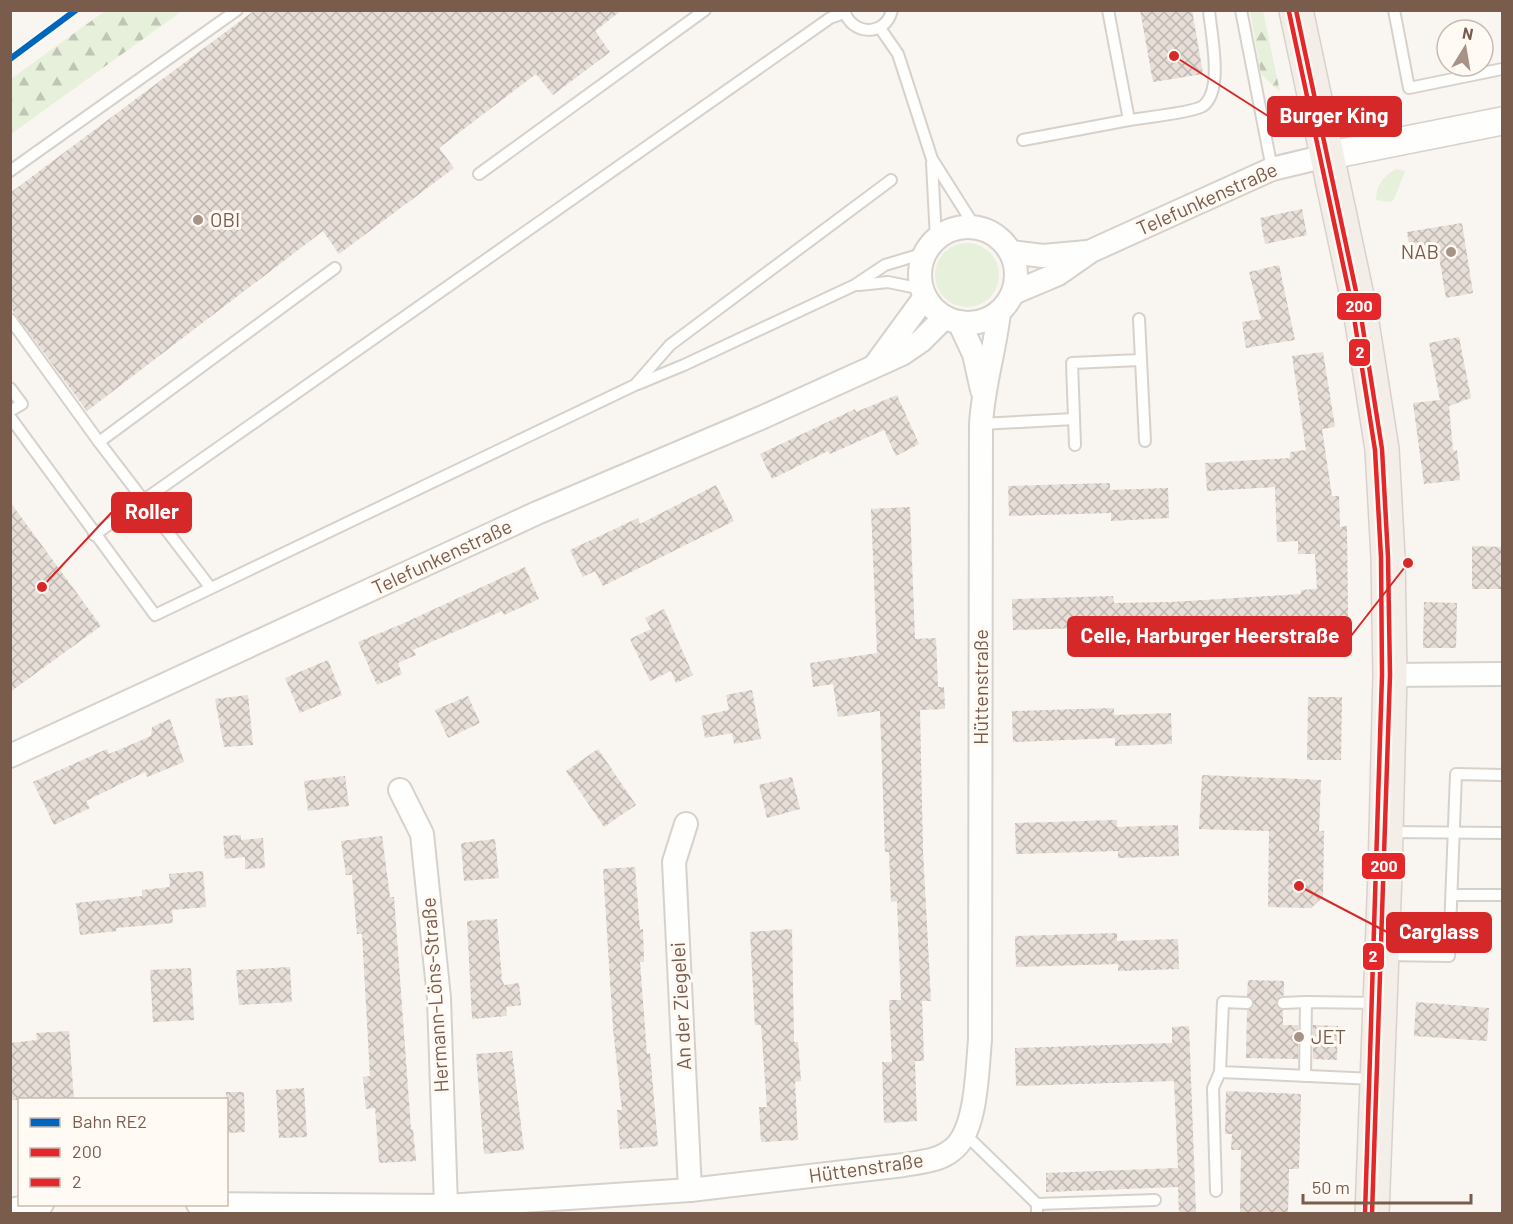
<svg xmlns="http://www.w3.org/2000/svg" width="1513" height="1224" font-family="Barlow,sans-serif">
  <defs>
    <pattern id="forest-firs" width="22" height="20" patternUnits="userSpaceOnUse" patternTransform="scale(1.5)"><rect width="22" height="20" fill="#e7f0db"/><path d="M5 1l3.5 6h-7zM16 11l3.5 6h-7z" fill="#c0c6b4"/></pattern>
    <pattern id="building-cross-hatch" width="8" height="8" patternUnits="userSpaceOnUse" patternTransform="scale(1.5)"><rect width="8" height="8" fill="#e6ded7"/><path d="M0 0l8 8M0 8l8-8" fill="none" stroke="#bfb7b1"/></pattern>
  </defs>
  <rect width="100%" height="100%" fill="#f9f5f0"/>
  <g fill="#e7f0db">
    <path d="M1396,169L1405,171L1394,199L1390,202L1376,200C1376,186 1383,176 1396,169Z"/>
    <circle cx="967" cy="275" r="32"/>
  </g>
  <g fill="url(#forest-firs)">
    <path d="M105,11H182L11,134V79Z"/>
    <path d="M1250,11H1263L1280,92L1261,74Z"/>
  </g>
  <g fill="url(#building-cross-hatch)">
    <path d="M255,10H622L595,31L610,52L553,95L536,74L439,148L454,168L339,254L323,231L87,411L10,307V193Z"/>
    <path d="M1140,10H1192L1203,74L1153,82Z"/>
    <path d="M1302,209L1307,235L1265,244L1260,218Z"/>
    <path d="M1462,223L1473,293L1446,298L1438,251L1411,256L1407,232Z"/>
    <path d="M1279,265L1295,340L1246,348L1242,322L1261,319L1249,272Z"/>
    <path d="M1459,337L1471,398L1449,406L1453,451L1457,450L1460,480L1424,484L1413,403L1440,400L1429,343Z"/>
    <path d="M1323,352L1335,427L1322,429L1332,496H1339L1340,527L1347,526L1348,616L1282,618L1283,644L1274,645L1275,654L1255,655V646L1246,647L1244,622L1172,627V632L1115,634L1114,627L1013,630L1012,599L1113,596L1114,603L1171,602L1301,594V590L1317,589L1315,554H1298V541L1277,542L1275,487L1207,491L1205,463L1290,458V452L1306,450L1292,356Z"/>
    <path d="M897,395L919,444L896,456L884,430L830,454L828,451L772,479L760,454L855,409L856,412Z"/>
    <path d="M1110,483V490L1168,488L1169,518L1111,521V513L1009,516L1008,486Z"/>
    <path d="M716,485L734,521L603,586L595,571L583,577L570,550L638,518L640,524Z"/>
    <path d="M10,502L101,626L10,692Z"/>
    <path d="M910,507L915,639L936,638L938,687H944L945,709L920,710L923,851L931,1001H922L924,1061H915L917,1121L884,1123L882,1062H892L889,1000H901L897,901L891,902L889,852H885L880,711L838,717L833,684L813,687L810,663L877,653L871,509Z"/>
    <path d="M1472,546L1503,547V589H1472Z"/>
    <path d="M525,567L539,599L504,615L502,611L413,650L416,655L398,663L402,674L377,685L358,642L402,624Z"/>
    <path d="M1424,602L1457,603L1456,648H1423Z"/>
    <path d="M664,609L693,675L676,683L671,671L650,681L630,639L651,629L645,618Z"/>
    <path d="M328,660L342,695L300,713L285,678Z"/>
    <path d="M752,690L761,739L734,744L732,733L705,738L701,716L729,710L726,695Z"/>
    <path d="M248,695L253,745L224,747L215,699Z"/>
    <path d="M468,696L480,723L448,738L435,710Z"/>
    <path d="M1308,697H1342L1341,760H1307Z"/>
    <path d="M1114,708V715L1171,713L1172,744L1115,746V738L1013,742L1012,711Z"/>
    <path d="M170,719L184,762L147,777L145,772L86,801L90,808L54,825L33,782L107,749L109,754L151,736L152,727Z"/>
    <path d="M598,749L636,805L604,827L566,771Z"/>
    <path d="M1202,775L1321,780L1319,831H1324L1323,897L1311,908L1268,907L1269,831L1199,829Z"/>
    <path d="M345,776L349,806L308,811L304,781Z"/>
    <path d="M792,777L800,809L767,818L759,785Z"/>
    <path d="M1117,820V827L1178,825L1179,856L1118,858V851L1016,854L1015,823Z"/>
    <path d="M241,835V840L263,838L265,868L245,869V857L225,859L223,836Z"/>
    <path d="M382,836L390,897H394L411,1129H413L416,1161L379,1163L375,1108L366,1109L363,1077L370,1076L362,934H357L352,875H346L341,841Z"/>
    <path d="M495,839L499,878L464,881L461,843Z"/>
    <path d="M635,867L640,930L643,929L644,962H640L647,1054L650,1053L658,1146L620,1149L617,1110H622L613,1028L603,869Z"/>
    <path d="M203,871L206,907L172,910L173,923L116,928L117,931L80,935L76,903L142,896V890L170,887L169,874Z"/>
    <path d="M497,919L502,980L504,985L519,983L521,1005L506,1007L507,1016L472,1019L467,921Z"/>
    <path d="M792,929L794,1042H798L801,1081L795,1082L798,1140L761,1142L759,1107H767L761,1025H755L750,932Z"/>
    <path d="M1117,933V941L1178,939L1179,969L1118,971V964L1016,967L1015,936Z"/>
    <path d="M290,967L292,1002L239,1005L236,970Z"/>
    <path d="M191,968L194,1020L153,1022L150,970Z"/>
    <path d="M1248,980L1284,981V995L1279,997L1276,1004L1283,1010V1025H1298V1059L1246,1058L1247,1010L1253,1007L1254,1003L1247,996Z"/>
    <path d="M1416,1002L1489,1008L1487,1041L1414,1036Z"/>
    <path d="M1313,1025L1338,1026L1337,1060L1313,1059Z"/>
    <path d="M1189,1026L1196,1214H1179L1178,1187L1046,1192V1173L1178,1168L1174,1081L1016,1086L1015,1048L1172,1043V1027Z"/>
    <path d="M69,1031L74,1100H10V1043L37,1040L36,1033Z"/>
    <path d="M512,1051L524,1150L484,1154L476,1054Z"/>
    <path d="M304,1088L307,1137L279,1138L276,1090Z"/>
    <path d="M1226,1091L1301,1094L1299,1169H1289L1288,1214H1240L1241,1150H1231L1232,1134H1225Z"/>
    <path d="M226,1092H244L245,1132L226,1133Z"/>
  </g>
  <g fill="none" stroke-linecap="round" stroke-linejoin="round">
    <defs>
      <g id="service">
        <path d="M844,10C851,36 886,37 892,10"/>
        <path d="M1241,10L1272,169"/>
        <path d="M1394,10L1409,88L1502,69"/>
        <path d="M880,28L898,54L932,159L975,227"/>
        <path d="M1129,120C1143,118 1195,112 1203,106C1224,90 1211,35 1209,10"/>
        <path d="M1023,140L1129,120L1108,10"/>
        <path d="M932,163L936,239"/>
        <path d="M10,171L237,10"/>
        <path d="M479,174L705,10"/>
        <path d="M859,285L888,282L922,289"/>
        <path d="M10,319L99,442"/>
        <path d="M1139,319L1145,441"/>
        <path d="M638,384L684,365L855,285L885,265L925,253"/>
        <path d="M10,388L22,404L10,411"/>
        <path d="M10,417L155,615L635,385L670,345L891,180"/>
        <path d="M981,424L1074,419"/>
        <path d="M1075,445L1072,363L1140,360"/>
        <path d="M94,535L830,18L844,13"/>
        <path d="M210,587L99,442L335,268"/>
        <path d="M1390,832L1502,833"/>
        <path d="M1452,895H1502"/>
        <path d="M1384,955L1449,956L1456,774L1502,775"/>
        <path d="M1247,1003L1223,1002L1220,1072L1374,1079"/>
        <path d="M1283,1003L1306,1002"/>
        <path d="M1305,1076L1306,1002L1377,1003"/>
        <path d="M966,1135L1037,1204V1214"/>
        <path d="M1216,1191L1213,1088L1220,1072"/>
        <path d="M1037,1204L1155,1200"/>
      </g>
      <g id="minor">
        <circle cx="968" cy="275" r="48"/>
        <path d="M1011,252L1043,256L1087,252"/>
        <path d="M1013,293L1058,274L1091,251L1272,169L1326,156"/>
        <path d="M959,322L974,354L982,390"/>
        <path d="M876,364L925,297"/>
        <path d="M1390,675L1502,674"/>
        <path d="M10,756L537,513L763,417L902,354L921,341L945,317"/>
        <path d="M400,790L422,834L439,998L446,1206"/>
        <path d="M686,824L674,862L690,1190"/>
        <path d="M198,1204L446,1206L690,1190L904,1165C920,1162 939,1161 952,1150C977,1132 977,1070 980,1040L981,424C983,386 995,350 999,312"/>
        <path d="M10,1210L42,1204"/>
      </g>
      <path id="tertiary" d="M1326,156L1502,121"/>
      <path id="primary" d="M1296,10L1360,310L1382,449L1388,557L1390,675L1385,873L1372,1214"/>
    </defs>
    <use href="#service" stroke="#d7d1cb" stroke-width="14"/>
    <use href="#minor" stroke="#d7d1cb" stroke-width="26"/>
    <use href="#tertiary" stroke="#d7d1cb" stroke-width="30"/>
    <use href="#primary" stroke="#dad1cc" stroke-width="36"/>
    <use href="#service" stroke="#fefefd" stroke-width="10"/>
    <use href="#minor" stroke="#fefefd" stroke-width="22"/>
    <use href="#tertiary" stroke="#fefefd" stroke-width="27"/>
    <use href="#primary" stroke="#f3eee8" stroke-width="33"/>
    <defs>
      <path id="bus-1" d="M1296,10L1360,310L1382,449L1388,557L1390,675L1372,1214"/>
      <path id="bus-2" d="M1289,12L1353,311L1375,450L1381,557L1382,675L1365,1214"/>
    </defs>
    <use href="#bus-1" stroke="#fffaf3" stroke-width="9"/>
    <use href="#bus-2" stroke="#fffaf3" stroke-width="9"/>
    <use href="#bus-1" stroke="#e4272a" stroke-width="4.5"/>
    <use href="#bus-2" stroke="#e4272a" stroke-width="4.5"/>
    <defs>
      <path id="rail-1" d="M10,59L76,10"/>
    </defs>
    <use href="#rail-1" stroke="#fffaf3" stroke-width="10"/>
    <use href="#rail-1" stroke="#0065bd" stroke-width="6"/>
  </g>
  <g fill="#a69286" stroke="#fffaf3" stroke-width="2">
    <circle cx="198" cy="220" r="6"/>
    <circle cx="1451" cy="252" r="6"/>
    <circle cx="1299" cy="1037" r="6"/>
  </g>
  <g text-anchor="middle" stroke-width="6" stroke-linejoin="round" paint-order="stroke">
    <g font-size="20" fill="#7a5c4d" stroke="#fffaf3">
      <text transform="translate(1207 199) rotate(-24)" y="7">Telefunkenstraße</text>
      <text transform="translate(442 557) rotate(-25)" y="7">Telefunkenstraße</text>
      <text transform="translate(981 687) rotate(-90)" y="7">Hüttenstraße</text>
      <text transform="translate(435 995) rotate(-94)" y="7">Hermann-Löns-Straße</text>
      <text transform="translate(681 1006) rotate(-93)" y="7">An der Ziegelei</text>
      <text transform="translate(866 1168) rotate(-8)" y="7">Hüttenstraße</text>
    </g>
    <g font-size="20" fill="#7a5c4d" stroke="#fffaf3" text-anchor="start">
      <text x="210" y="227">OBI</text>
      <text x="1439" y="259" text-anchor="end">NAB</text>
      <text x="1311" y="1044">JET</text>
    </g>
  </g>
  <path fill="none" stroke="#d62828" stroke-width="2" d="M1174 56L1268 116M42 587L112 512M1408 563L1351 636M1299 886L1387 932"/>
  <g fill="#d62828" stroke="#fffaf3" stroke-width="2">
    <circle cx="1174" cy="56" r="6"/>
    <circle cx="42" cy="587" r="6"/>
    <circle cx="1408" cy="563" r="6"/>
    <circle cx="1299" cy="886" r="6"/>
  </g>
  <g fill="#d62828" stroke="#d62828" stroke-width="2">
    <rect x="1268" y="97" width="133" height="39" rx="6"/>
    <rect x="112" y="493" width="79" height="39" rx="6"/>
    <rect x="1068" y="617" width="283" height="39" rx="6"/>
    <rect x="1387" y="913" width="104" height="39" rx="6"/>
  </g>
  <g font-size="21" text-anchor="middle" font-weight="bold" fill="#fff">
    <text x="1334" y="123">Burger King</text>
    <text x="152" y="519">Roller</text>
    <text x="1210" y="643">Celle, Harburger Heerstraße</text>
    <text x="1439" y="939">Carglass</text>
  </g>
  <g stroke="#fffaf3" stroke-width="2">
    <rect x="1336" y="292" width="46" height="29" rx="6" fill="#e4272a"/>
    <rect x="1348" y="338" width="23" height="29" rx="6" fill="#e4272a"/>
    <rect x="1361" y="852" width="45" height="28" rx="6" fill="#e4272a"/>
    <rect x="1362" y="942" width="23" height="29" rx="6" fill="#e4272a"/>
  </g>
  <g font-size="16" text-anchor="middle" font-weight="bold" fill="#fff">
    <text x="1359" y="312">200</text>
    <text x="1360" y="358">2</text>
    <text x="1384" y="872">200</text>
    <text x="1373" y="962">2</text>
  </g>
  <rect width="1513" height="1224" fill="none" stroke="#7a5c4d" stroke-width="24"/>
  <rect x="18" y="1098" width="210" height="108" fill="#fffaf3" stroke="#cabbb1" stroke-width="1.5"/>
  <rect x="30" y="1118" width="30" height="9" fill="#0065bd" stroke="#cabbb1" stroke-width="1.5"/>
  <text x="72" y="1128" font-size="18" fill="#7a5c4d">Bahn RE2</text>
  <rect x="30" y="1148" width="30" height="9" fill="#e4272a" stroke="#cabbb1" stroke-width="1.5"/>
  <text x="72" y="1158" font-size="18" fill="#7a5c4d">200</text>
  <rect x="30" y="1178" width="30" height="9" fill="#e4272a" stroke="#cabbb1" stroke-width="1.5"/>
  <text x="72" y="1188" font-size="18" fill="#7a5c4d">2</text>
  <g transform="translate(1465 48) rotate(11)"><circle r="28" fill="#fffaf3" stroke="#cabbb1" stroke-width="1.5"/>
  <path d="M0-4.5L10 22L0 15L-10 22Z" fill="#a69286"/>
  <text y="-9" font-size="16" font-weight="bold" text-anchor="middle" fill="#7a5c4d">N</text>
  </g>
  <path d="M1303 1194v9h168v-9" fill="none" stroke="#7a5c4d" stroke-width="3"/>
  <text x="1312" y="1194" font-size="18" fill="#7a5c4d" stroke="#fffaf3" stroke-width="4.5" paint-order="stroke">50 m</text>
</svg>
